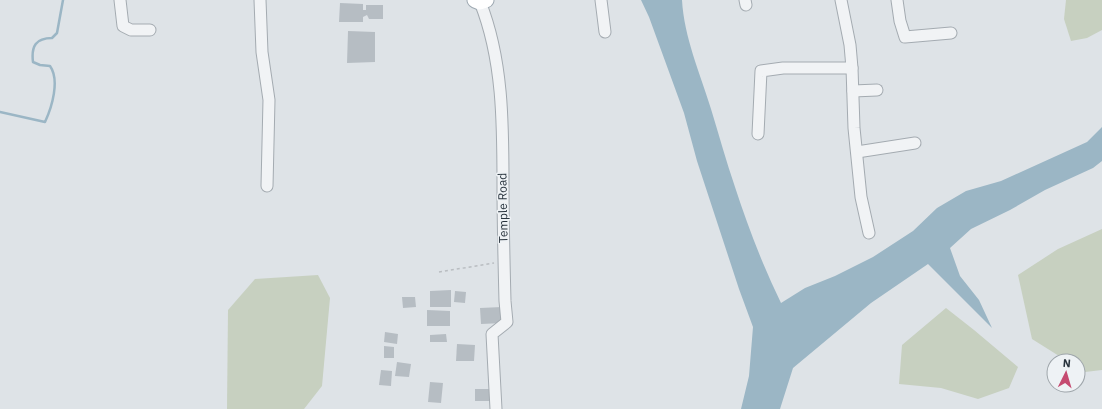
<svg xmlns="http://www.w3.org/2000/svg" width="1102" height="409" font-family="'IBM Plex Sans',sans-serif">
  <rect width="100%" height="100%" fill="#dee3e7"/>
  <g fill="#c7d0c0">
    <path d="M1066,0H1102V30L1087,38L1071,41L1064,19Z"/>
    <path d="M1102,229V370L1085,372L1078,368V361H1067L1032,339L1018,275L1058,249Z"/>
    <path d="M318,275L330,298L322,386L304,409H227L228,310L255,279Z"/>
    <path d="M946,308L974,330L1018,367L1009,388L978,399L941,388L899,384L902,345Z"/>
  </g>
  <path fill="#9bb6c5" d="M641,0H682C684,37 700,73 711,109C719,135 726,161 735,187C748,227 763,266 781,303L805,288L835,276L873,257L913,231L937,208L966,191L1001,181L1087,142L1102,127V161L1093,168L1045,190L1010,210L971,229L950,248L960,276L979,300L992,328L928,264L871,303L793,368L780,409H741L749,376L753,327L739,289L697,161L684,113L649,17Z"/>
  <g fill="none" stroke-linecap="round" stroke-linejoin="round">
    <path stroke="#9bb6c5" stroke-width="2.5" d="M0,112L45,122C52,107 60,80 50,66L40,65L33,62C31,46 36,38 52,38L57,33L63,0"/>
  </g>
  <g fill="#b6bdc3">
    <path d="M340,3L363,4V10H366V5H383V19H369L367,15L363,17V22H339Z"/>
    <path d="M348,31L375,32V62L347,63Z"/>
    <path d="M451,290V307H430V291Z"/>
    <path d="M455,291L466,292L465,303L454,302Z"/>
    <path d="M402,297H415L416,307L403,308Z"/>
    <path d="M502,307L503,323L481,324L480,308Z"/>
    <path d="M427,310L450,311V326H427Z"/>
    <path d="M385,332L398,334L397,344L384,342Z"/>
    <path d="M446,334L447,342H430V335Z"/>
    <path d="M457,344L475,345L474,361H456Z"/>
    <path d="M384,346L394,347V358H384Z"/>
    <path d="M397,362L411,364L409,377L395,376Z"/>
    <path d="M381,370L392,371L391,386L379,385Z"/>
    <path d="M430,382L443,383L441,403L428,402Z"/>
    <rect x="475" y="389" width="16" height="12"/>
  </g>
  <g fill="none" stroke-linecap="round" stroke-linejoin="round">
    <defs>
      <g id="minor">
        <path d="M120,0L123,26L131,30H150"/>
        <path d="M260,0L262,52L269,100L267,186"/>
        <path d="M601,0L605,32"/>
        <path d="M745,0L746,5"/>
        <path d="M841,0L850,45L852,68L854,128L861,197L869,233"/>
        <path d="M897,0L900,21L905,37L951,33"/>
        <path d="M480,2C503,59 503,124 503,185C503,223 504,262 505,301L507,322L492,334L496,409"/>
        <path d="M853,91L877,90"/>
        <path d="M758,134L761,71L783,68H852"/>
        <path d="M857,152L915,143"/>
      </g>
      <path id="major" d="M475,0L480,2L486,0"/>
    </defs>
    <use href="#minor" stroke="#a4abb1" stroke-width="13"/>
    <use href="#major" stroke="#9ea9b2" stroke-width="17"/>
    <path stroke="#b9bdc1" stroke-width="1.5" stroke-dasharray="3 3" stroke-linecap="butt" d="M439,272L494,263"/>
    <use href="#minor" stroke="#f1f3f5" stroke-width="11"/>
    <use href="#major" stroke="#fff" stroke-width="15"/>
  </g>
  <g text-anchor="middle" stroke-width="3" stroke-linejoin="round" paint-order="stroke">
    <g font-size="12" fill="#28333d" stroke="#eef2f5">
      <text transform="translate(503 208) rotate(-91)" y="4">Temple Road</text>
    </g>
  </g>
  <g transform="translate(1066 373) rotate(5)"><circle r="19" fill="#eef2f5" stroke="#9fa6ab"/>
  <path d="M0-3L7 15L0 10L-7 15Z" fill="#c54a70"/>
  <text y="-6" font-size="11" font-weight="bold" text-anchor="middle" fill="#28333d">N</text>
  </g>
</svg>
